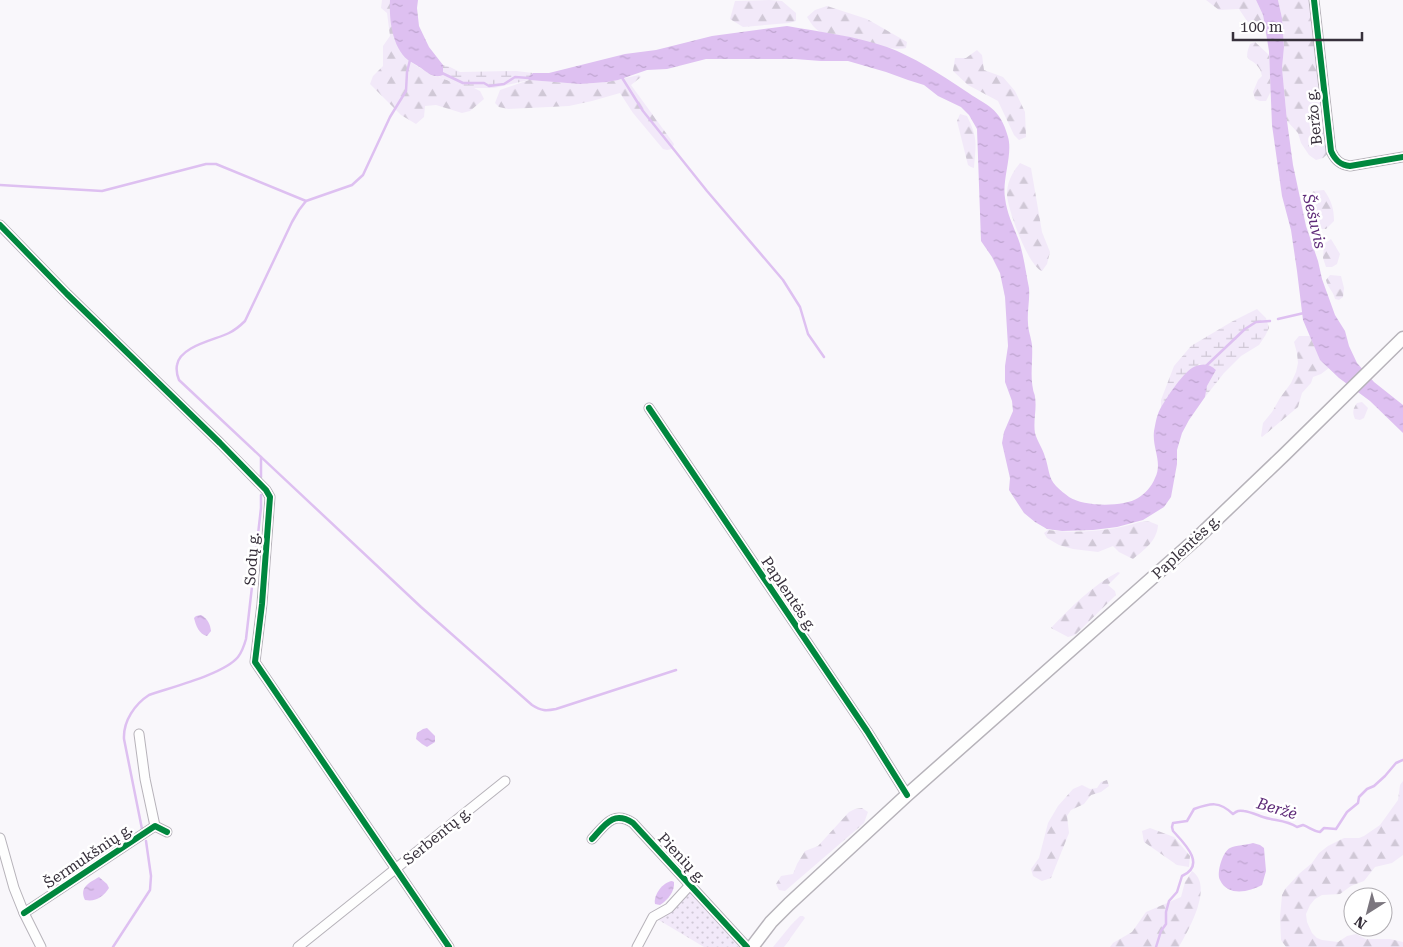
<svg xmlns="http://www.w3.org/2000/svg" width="1403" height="947" font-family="'Roboto Serif',serif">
  <defs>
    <pattern id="grass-dots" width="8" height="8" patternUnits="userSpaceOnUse" patternTransform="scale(1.25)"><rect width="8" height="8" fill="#f2e9f9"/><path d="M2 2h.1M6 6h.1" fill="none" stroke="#d0c8d6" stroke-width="1.8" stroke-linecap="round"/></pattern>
    <pattern id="forest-firs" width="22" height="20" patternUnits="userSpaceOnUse" patternTransform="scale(1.25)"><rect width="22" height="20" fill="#f2e9f9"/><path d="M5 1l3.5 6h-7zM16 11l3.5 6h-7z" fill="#d0c8d6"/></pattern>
    <pattern id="wetland-marsh" width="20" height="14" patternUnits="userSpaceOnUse" patternTransform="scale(1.25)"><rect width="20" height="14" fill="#f2e9f9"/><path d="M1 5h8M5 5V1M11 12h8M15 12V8" fill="none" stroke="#d0c8d6"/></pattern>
    <pattern id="water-ripples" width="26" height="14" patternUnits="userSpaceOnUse" patternTransform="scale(1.25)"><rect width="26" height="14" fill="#dec0f1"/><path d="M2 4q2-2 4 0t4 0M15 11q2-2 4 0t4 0" fill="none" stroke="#bfa5d0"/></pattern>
  </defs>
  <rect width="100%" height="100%" fill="#f9f7fb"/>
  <path fill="url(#grass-dots)" d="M690,888L744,947H704L657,919Z"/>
  <g fill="url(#forest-firs)">
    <path d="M382,0H390V13L409,61L433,76L439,77L463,86L474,88L480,91L484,99L470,111L462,113L436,105L425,106L424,117L416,124L401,115L370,84L373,76L383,66V46L390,36L387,13L381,8Z"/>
    <path d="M769,0L782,1L796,13V21L789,23L743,27L730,19L735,1Z"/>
    <path d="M1206,0H1256L1263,15L1264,25L1251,27L1239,9L1219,10Z"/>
    <path d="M1278,0H1314L1331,151L1323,158L1316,160L1309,155L1301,143L1298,133L1287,121L1282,68L1284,47L1282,18Z"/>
    <path d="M827,6L867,19L907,42L906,48C894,52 862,40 848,37C839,35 829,35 821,32C814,29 811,23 807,17L815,10Z"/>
    <path d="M1255,42L1269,55L1271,91L1266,101H1260L1255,99L1253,92L1258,80L1262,76C1261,73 1261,70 1259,68C1253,57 1242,64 1250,44Z"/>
    <path d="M977,50L982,55L984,70L1003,77L1015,91L1025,112L1026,137L1019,140L1014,135L998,101L968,85L953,71L955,58H966Z"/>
    <path d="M639,75L641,77L631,85L674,144L672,149L667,150L663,149L633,113L620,93L592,101L569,106L508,109L499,107L495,103L500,90L529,80L580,84L607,82Z"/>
    <path d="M960,114L967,116C978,138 976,144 974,168L971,167L968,165L957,121Z"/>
    <path d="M1020,163L1031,168L1042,232L1050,252L1047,264L1042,271C1028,266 1008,210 1007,195C1007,182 1012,173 1020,163Z"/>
    <path d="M1324,190C1331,200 1334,208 1334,221L1326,229H1320L1313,208V201L1310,199V194L1314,191Z"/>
    <path d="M1331,239L1340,254L1337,264L1332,267H1326L1323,258L1324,244Z"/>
    <path d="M1330,275L1341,276L1344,288L1343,297L1339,300L1335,299C1333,290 1328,289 1326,280Z"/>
    <path d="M1299,336H1310L1320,359L1329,368L1321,374L1313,377L1311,383L1302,393L1298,407L1262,437L1261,436L1263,423L1272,412L1280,398L1291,383L1296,372L1298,363L1297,353L1294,342Z"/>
    <path d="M1362,402L1368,408L1364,418L1360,420L1355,419C1352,412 1353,409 1357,403Z"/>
    <path d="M1148,521L1158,525C1157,541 1144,550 1133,559L1119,552L1113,546L1098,552L1073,549L1059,545L1047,538L1044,533L1048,530C1078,534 1111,531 1140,522Z"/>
    <path d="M1118,572L1120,573L1108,585L1115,591L1116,595L1075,635L1068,637L1051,628C1071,607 1093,585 1118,572Z"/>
    <path d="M1107,780L1109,786L1101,792L1091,795L1084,804L1071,810L1067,816L1069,833L1051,878L1042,881L1033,876L1031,869L1039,858L1048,823L1058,806L1073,789L1082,785L1090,789L1097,788L1101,782Z"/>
    <path d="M1403,781V855L1392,863L1375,867L1364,881L1351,886L1340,894L1322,895L1315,899L1310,905L1306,914L1307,922L1312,933L1317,938L1322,940L1338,942L1347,936L1356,934L1366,939H1390L1403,942V947H1286L1281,940L1280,917L1282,895L1285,889L1300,873L1312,863L1319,853L1328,846L1344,838H1359L1364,836L1380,825L1398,800L1400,785Z"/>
    <path d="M862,808L868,812L864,823L785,891L779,890L776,884L781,876L793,874L797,864L805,851L818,846L849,812L855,809Z"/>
    <path d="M1150,828L1174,837L1190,856L1189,867L1177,865L1144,842L1142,831Z"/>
    <path d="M1192,871C1214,886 1189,929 1179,947H1110L1113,943L1132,932L1146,912L1181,897L1185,882Z"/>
    <path d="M800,916H803L805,918L784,947H773L791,925Z"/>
  </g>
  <g fill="url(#wetland-marsh)">
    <path d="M443,65L450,67L460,72L516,71L533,73L528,78L529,80L494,88H468L439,77L443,74Z"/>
    <path d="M1257,309L1266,318L1269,328L1265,336L1259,345L1241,356L1224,373L1205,397L1207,386L1216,370C1210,365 1206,365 1199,364L1171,392L1161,408V400L1174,366L1191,346L1233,321Z"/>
  </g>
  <g fill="url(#water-ripples)">
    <path d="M390,0H418L417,8L419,26L429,47L443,65V75C434,79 428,73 421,68C417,65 412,63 408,60C392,47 389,19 390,0Z"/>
    <path d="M1256,0H1278L1282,18L1284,47L1282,68L1287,121L1293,165L1306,226L1318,261L1322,279L1335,315L1345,331L1349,346L1357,363L1374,382L1403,405V433L1370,401L1339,378L1320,360L1303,320L1297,271L1291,230L1282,196L1272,125L1269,51L1263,15Z"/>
    <path d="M787,26C821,32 855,36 887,47C912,56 942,75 964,90C987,106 1000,107 1008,137C1013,154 1002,179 1005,198C1007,215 1015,229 1020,244C1024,258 1026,273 1029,288C1030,300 1027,311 1028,323C1028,330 1031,337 1032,345C1033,359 1030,375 1033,389C1033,392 1035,394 1035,397C1037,409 1033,421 1035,433C1037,441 1043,449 1045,457C1049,467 1048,478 1056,486C1060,490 1065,494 1069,497C1084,507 1124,507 1138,498C1145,494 1152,486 1155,478C1163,462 1152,449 1154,431C1155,426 1156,419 1158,414C1162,403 1183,373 1192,368C1200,363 1209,363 1216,370L1207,386L1205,397L1189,420L1182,433L1177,450V464L1171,497L1164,507L1143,520L1117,527L1093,530L1062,531L1047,529L1035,522L1024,513L1009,490L1010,478L1002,443L1004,432L1013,411L1012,401L1005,382V366L1008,346L1005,297L1000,273L992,257L981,241L977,129L969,115L961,107L938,96L924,85L908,80L886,72L848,61H821L795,59H706L667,69L647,70L618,80L607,82L580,84L529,80L527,78L533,73H549L625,54L656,50L712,36Z"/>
    <path d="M201,615C208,619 210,624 211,631L207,636C199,634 196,626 194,618L196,616Z"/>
    <path d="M427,728L435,736V742L427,747L422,744L416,739L417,733L423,729Z"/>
    <path d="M1253,843L1260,845L1264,848L1266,871L1262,885C1249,892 1228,897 1220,880C1216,873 1223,851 1230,848C1236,845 1246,845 1253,843Z"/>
    <path d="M99,877L107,884L109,888C103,897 96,902 85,900C79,887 89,883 99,877Z"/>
    <path d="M672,881L674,882C675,891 668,900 660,905L655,904C653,895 663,882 672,881Z"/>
  </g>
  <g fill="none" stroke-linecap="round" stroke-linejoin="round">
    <g stroke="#dec0f1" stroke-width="2.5">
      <path d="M410,60L407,72L406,91L390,117L363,175L352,185L306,201L299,210L292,222L245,321C240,326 235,330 229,333C215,340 180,346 177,365C176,370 177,375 179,380L421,607L532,705C541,711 546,711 556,709L676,670"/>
      <path d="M442,73L463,83H484L489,86L504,84L515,77L529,78"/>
      <path d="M621,76L643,111L707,191L783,280L800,307L808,334L824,357"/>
      <path d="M0,185L102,191L206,164H216L306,201"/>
      <path d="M1278,319L1304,313"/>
      <path d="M1206,366L1245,329L1256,322L1270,321"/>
      <path d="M261,457V477"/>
      <path d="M142,829L124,739C123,721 135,704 149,695C172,687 224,674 238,657C242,652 244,646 246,639L261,508V495"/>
      <path d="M113,947L150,890L151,876L146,841"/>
      <path d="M1156,947L1161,931L1166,924V912L1169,901L1177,892L1182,876C1207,865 1184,843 1173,831L1172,827L1173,823L1187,821L1194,809C1211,803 1219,801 1233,814C1237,811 1239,810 1244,811C1251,812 1257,815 1263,817C1275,821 1286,820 1297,827L1303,825C1309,827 1313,831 1320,832L1324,828L1336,829L1347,812L1358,803L1359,797L1367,789L1374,786L1385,776L1396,763L1403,760"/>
    </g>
    <defs>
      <g id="street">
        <path d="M1314,0L1331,151C1335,160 1340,165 1350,166L1403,157"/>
        <path d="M0,225L67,294L220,443L266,490L270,497L262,604L255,662L449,947"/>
        <path d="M649,408L867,731L907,795"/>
        <path d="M139,734L145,779L155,826"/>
        <path d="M0,838L14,888L24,913L41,947"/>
        <path d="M592,839C605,825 613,810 633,823L747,947"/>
        <path d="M24,913L155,826L167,832"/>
        <path d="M298,947L505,781"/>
        <path d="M637,947L653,917L669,908L690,885"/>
      </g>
      <path id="secondary" d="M752,947L771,922L789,904L907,795L1195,540L1284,455L1403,338"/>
    </defs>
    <use href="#street" stroke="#b7b3ba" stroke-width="11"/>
    <use href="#secondary" stroke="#b7b3ba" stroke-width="15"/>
    <use href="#street" stroke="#fefefe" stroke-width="9"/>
    <use href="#secondary" stroke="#fefefe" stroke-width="12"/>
    <defs>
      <g id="cycleway">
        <path d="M1314,0L1331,151C1335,160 1340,165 1350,166L1403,157"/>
        <path d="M0,225L67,294L220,443L266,490L270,497L262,604L255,662L449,947"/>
        <path d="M649,408L867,731L907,795"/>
        <path d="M592,839C605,825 613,810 633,823L747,947"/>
        <path d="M24,913L155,826L167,832"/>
      </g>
    </defs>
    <use href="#cycleway" stroke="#fff" stroke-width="9"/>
    <use href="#cycleway" stroke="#00873e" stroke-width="6"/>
  </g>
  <g text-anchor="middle" stroke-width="5" stroke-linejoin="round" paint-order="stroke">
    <g font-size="15" fill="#37303b" stroke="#fff">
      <text transform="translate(1314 117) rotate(-96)" y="5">Beržo g.</text>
      <text transform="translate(1186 547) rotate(-43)" y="5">Paplentės g.</text>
      <text transform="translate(252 559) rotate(-86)" y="5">Sodų g.</text>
      <text transform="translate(789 594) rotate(56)" y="5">Paplentės g.</text>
      <text transform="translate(437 836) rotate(-39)" y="5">Serbentų g.</text>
      <text transform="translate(88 856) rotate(-34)" y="5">Šermukšnių g.</text>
      <text transform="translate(682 858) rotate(47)" y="5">Pienių g.</text>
    </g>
    <g font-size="16" font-style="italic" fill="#5e2a78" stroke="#fff">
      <text transform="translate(1315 221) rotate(77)" y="6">Šešuvis</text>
      <text transform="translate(1277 808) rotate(16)" y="6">Beržė</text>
    </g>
  </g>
  <g transform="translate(1368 912) rotate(216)"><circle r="24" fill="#ffffff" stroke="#afacb1"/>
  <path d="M0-4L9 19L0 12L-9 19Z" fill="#7b767e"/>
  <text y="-8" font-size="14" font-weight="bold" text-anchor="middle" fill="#37303b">N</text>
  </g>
  <path d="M1233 32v8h129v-8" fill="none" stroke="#37303b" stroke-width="2.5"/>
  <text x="1240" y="32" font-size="15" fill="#37303b" stroke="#ffffff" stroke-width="4" paint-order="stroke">100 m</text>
</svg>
